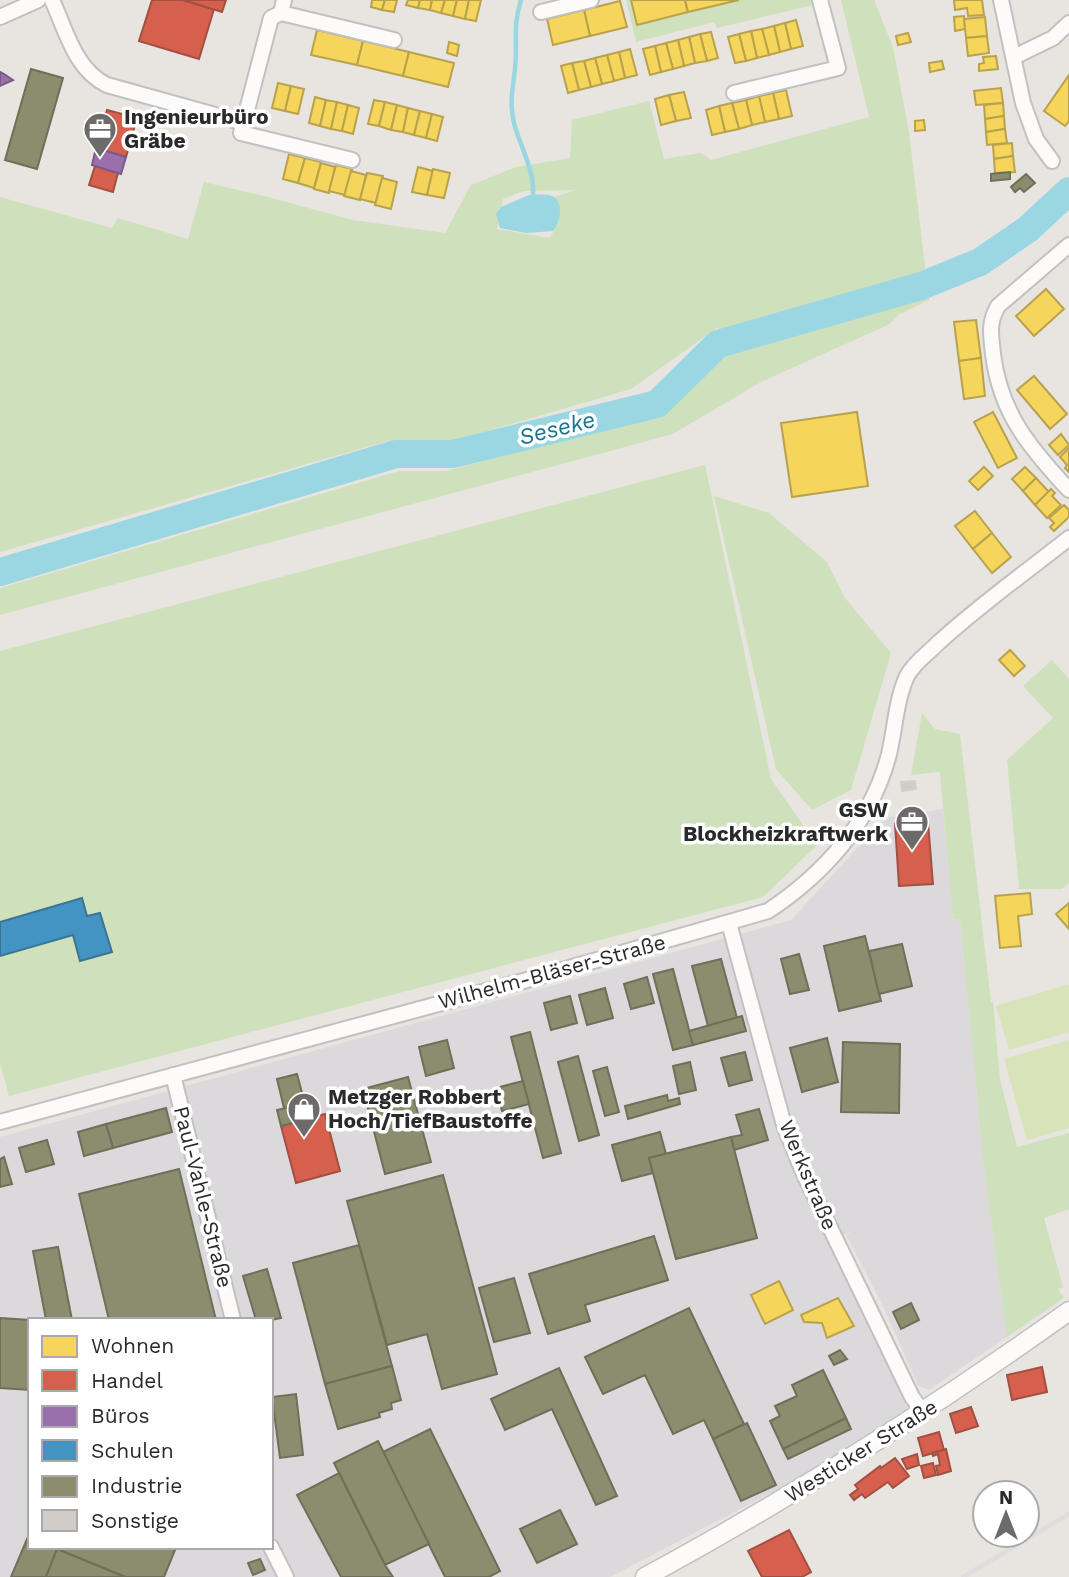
<svg xmlns="http://www.w3.org/2000/svg" width="1069" height="1577" font-family="'Work Sans',sans-serif">
  <rect width="100%" height="100%" fill="#e8e4e0"/>
  <path fill="#dbd9db" fill-rule="evenodd" d="M943,809L953,918L960,919L984,1168L1007,1337L929,1390L918,1385L882,1304L846,1235L855,1230L834,1239L916,1408L825,1465L610,1577H0V1137L791,920L885,818ZM30,1320H271V1547H30Z"/>
  <g fill="#cfe0bc" fill-rule="evenodd">
    <path d="M626,0H820L821,3L717,28L714,22L636,42Z"/>
    <path d="M841,0H874L893,47L909,132L929,300L898,315L890,324L761,382L673,434L0,615V588L399,471H446L665,413L730,352L754,344L717,328L631,389L446,443L388,441L0,552V197L112,228L118,218L188,239L204,182L264,196L353,220L445,233L471,185L516,167L570,158L572,120L649,101L664,159L701,153L711,160L869,117ZM575,190L554,197L559,221L550,238L497,229L503,199L524,191Z"/>
    <path d="M705,465L771,779L817,845L763,897L9,1096L0,1063V651Z"/>
    <path d="M714,496L769,513L827,562L845,598L891,653L851,790L812,810L776,769Z"/>
    <path d="M1052,660L1069,679V883L1062,889H1019L1007,760L1053,718L1023,686Z"/>
    <path d="M922,713L935,729L960,734L991,1002H993L1000,1079L1017,1147L1069,1133V1209L1044,1218L1063,1287L1058,1289L1064,1298L1007,1337L984,1168L960,919H953L940,772L911,775Z"/>
  </g>
  <g fill="#d9e3ba">
    <path d="M1069,984V1032L1009,1050L996,1006Z"/>
    <path d="M1069,1040V1128L1027,1140L1004,1059Z"/>
  </g>
  <path fill="#9bd7e2" d="M529,195C536,195 548,193 554,197C564,205 560,223 553,231L526,233L500,228L496,214L501,207Z"/>
  <g fill="#f6d55c" stroke="#b9a24d" stroke-width="2">
    <path d="M372,0H385L382,10L371,7Z"/>
    <path d="M385,0H397L394,12L382,10Z"/>
    <path d="M408,0H420L418,8L406,5Z"/>
    <path d="M420,0H432L430,10L418,8Z"/>
    <path d="M432,0H445L441,13L430,10Z"/>
    <path d="M445,0H457L453,16L441,13Z"/>
    <path d="M457,0H469L465,19L453,16Z"/>
    <path d="M469,0H481L476,21L465,19Z"/>
    <path d="M631,0H685L688,12L637,25Z"/>
    <path d="M685,0H739L688,12Z"/>
    <path d="M954,0H982L984,15L968,16L967,8L955,10Z"/>
    <path d="M620,1L627,27L590,36L584,10Z"/>
    <path d="M584,10L590,36L553,45L547,19Z"/>
    <path d="M964,16L965,29L955,31L954,17Z"/>
    <path d="M985,17L987,36L966,38L964,19Z"/>
    <path d="M796,20L803,46L791,49L785,23Z"/>
    <path d="M785,23L791,49L780,52L774,26Z"/>
    <path d="M774,26L780,52L769,55L762,29Z"/>
    <path d="M762,29L769,55L757,58L751,31Z"/>
    <path d="M317,30L363,41L357,65L311,55Z"/>
    <path d="M751,31L757,58L746,61L739,34Z"/>
    <path d="M711,32L718,58L707,61L700,34Z"/>
    <path d="M908,33L911,42L898,45L896,36Z"/>
    <path d="M700,34L707,61L695,63L689,37Z"/>
    <path d="M739,34L746,61L735,63L728,37Z"/>
    <path d="M987,36L989,53L968,56L966,38Z"/>
    <path d="M689,37L695,63L684,66L678,40Z"/>
    <path d="M678,40L684,66L673,69L666,43Z"/>
    <path d="M363,41L409,52L403,76L357,65Z"/>
    <path d="M449,42L459,45L457,56L447,53Z"/>
    <path d="M666,43L673,69L661,72L655,46Z"/>
    <path d="M655,46L661,72L650,75L643,49Z"/>
    <path d="M630,49L637,75L625,78L619,52Z"/>
    <path d="M409,52L454,63L448,87L403,76Z"/>
    <path d="M619,52L625,78L614,81L607,55Z"/>
    <path d="M607,55L614,81L602,84L595,58Z"/>
    <path d="M996,56L998,69L979,71V64L984,63L983,57Z"/>
    <path d="M595,58L602,84L591,87L584,61Z"/>
    <path d="M584,61L591,87L579,90L572,63Z"/>
    <path d="M942,61L944,69L930,72L929,63Z"/>
    <path d="M572,63L579,90L568,93L561,66Z"/>
    <path d="M1069,75V121L1065,126L1044,111Z"/>
    <path d="M278,83L291,86L285,111L272,108Z"/>
    <path d="M291,86L304,89L298,114L285,111Z"/>
    <path d="M1001,88L1003,103L976,105L974,91Z"/>
    <path d="M786,90L792,116L779,119L773,93Z"/>
    <path d="M684,92L691,118L676,121L669,95Z"/>
    <path d="M773,93L779,119L765,122L759,96Z"/>
    <path d="M669,95L676,121L661,125L655,99Z"/>
    <path d="M759,96L765,122L752,125L746,100Z"/>
    <path d="M315,97L326,100L320,126L309,123Z"/>
    <path d="M326,100L337,102L331,129L320,126Z"/>
    <path d="M374,100L385,102L379,126L368,124Z"/>
    <path d="M746,100L752,125L739,129L732,103Z"/>
    <path d="M337,102L348,105L342,131L331,129Z"/>
    <path d="M385,102L397,105L391,130L379,126Z"/>
    <path d="M732,103L739,129L725,132L719,106Z"/>
    <path d="M1003,103L1004,116L985,119L984,105Z"/>
    <path d="M348,105L359,108L353,134L342,131Z"/>
    <path d="M397,105L408,108L403,132L391,130Z"/>
    <path d="M719,106L725,132L712,135L706,110Z"/>
    <path d="M408,108L420,111L414,135L403,132Z"/>
    <path d="M420,111L432,114L426,138L414,135Z"/>
    <path d="M432,114L443,117L437,141L426,138Z"/>
    <path d="M1004,116L1005,129L986,132L985,119Z"/>
    <path d="M924,120L925,130L915,131V121Z"/>
    <path d="M1005,129L1007,143L987,145L986,132Z"/>
    <path d="M1012,143L1013,156L994,159L993,145Z"/>
    <path d="M289,154L305,158L298,183L283,179Z"/>
    <path d="M1013,156L1015,172L995,173L994,159Z"/>
    <path d="M305,158L321,162L314,188L298,183Z"/>
    <path d="M321,163L335,167L329,193L314,189Z"/>
    <path d="M336,165L352,169L345,195L329,191Z"/>
    <path d="M418,167L433,171L427,195L412,192Z"/>
    <path d="M433,169L450,173L444,198L427,195Z"/>
    <path d="M351,171L366,175L360,200L344,196Z"/>
    <path d="M367,173L383,176L376,203L360,199Z"/>
    <path d="M382,178L397,182L391,209L375,205Z"/>
    <path d="M1046,289L1064,309L1034,336L1016,316Z"/>
    <path d="M976,320L981,358L959,361L954,322Z"/>
    <path d="M981,358L985,396L964,399L959,361Z"/>
    <path d="M1034,376L1067,414L1050,429L1017,390Z"/>
    <path d="M857,412L868,486L792,497L781,423Z"/>
    <path d="M993,412L1017,458L998,468L974,422Z"/>
    <path d="M1061,434L1069,445L1058,455L1049,445Z"/>
    <path d="M1069,448V472L1065,468L1067,465L1060,457Z"/>
    <path d="M984,467L993,476L978,490L969,481Z"/>
    <path d="M1025,467L1036,478L1023,491L1012,479Z"/>
    <path d="M1036,478L1049,492L1035,505L1023,491Z"/>
    <path d="M1051,489L1055,493L1052,496L1061,505L1047,518L1035,505Z"/>
    <path d="M1064,505L1069,510V517L1054,531L1050,527L1054,523L1049,518Z"/>
    <path d="M975,511L992,533L973,549L955,526Z"/>
    <path d="M992,533L1011,557L992,573L973,549Z"/>
    <path d="M1010,650L1025,666L1014,676L999,660Z"/>
    <path d="M1030,893L1032,914L1018,916L1021,946L1000,948L995,896Z"/>
    <path d="M1069,903V929L1056,914Z"/>
    <path d="M779,1281L793,1310L765,1324L751,1295Z"/>
    <path d="M838,1298L854,1326L827,1338L822,1323L804,1322L801,1315Z"/>
  </g>
  <g fill="#d6604d" stroke="#a25042" stroke-width="2">
    <path d="M152,0H183L214,9L199,59L139,41Z"/>
    <path d="M183,0H226L222,12Z"/>
    <path d="M107,110L137,118L126,157L96,148Z"/>
    <path d="M95,166L118,173L113,192L89,185Z"/>
    <path d="M928,822L933,884L899,886L895,824Z"/>
    <path d="M325,1114L340,1171L296,1183L281,1126Z"/>
    <path d="M1042,1367L1047,1392L1012,1400L1007,1375Z"/>
    <path d="M971,1407L978,1426L956,1433L950,1414Z"/>
    <path d="M939,1432L944,1450L923,1456L918,1438Z"/>
    <path d="M946,1449L951,1471L938,1475L936,1466L940,1465L938,1454L933,1456L932,1453Z"/>
    <path d="M917,1454L919,1465L907,1469L902,1459Z"/>
    <path d="M895,1458L909,1476L893,1488L888,1482L865,1498L862,1494L854,1500L850,1495L858,1489L855,1485L880,1466L881,1468Z"/>
    <path d="M933,1463L936,1475L924,1478L921,1466Z"/>
    <path d="M789,1530L811,1572L802,1577H762L748,1551Z"/>
  </g>
  <g fill="#9970ab" stroke="#785b84" stroke-width="2">
    <path d="M0,72L4,74L13,80L0,86Z"/>
    <path d="M96,148L126,157L121,174L92,165Z"/>
  </g>
  <path fill="#4393c3" stroke="#3c7495" stroke-width="2" d="M82,898L87,916L100,913L112,952L80,961L73,935L0,956V922Z"/>
  <g fill="#8c8c6e" stroke="#6f6f5a" stroke-width="2">
    <path d="M31,69L63,78L37,169L5,160Z"/>
    <path d="M1010,172V179L991,181V174Z"/>
    <path d="M1026,174L1035,183L1024,192L1020,188L1015,192L1011,187Z"/>
    <path d="M865,936L881,1001L839,1011L824,946Z"/>
    <path d="M902,944L912,986L879,994L869,951Z"/>
    <path d="M799,954L809,990L790,994L781,959Z"/>
    <path d="M721,959L737,1018L708,1026L692,966Z"/>
    <path d="M673,969L693,1045L673,1050L653,974Z"/>
    <path d="M647,977L654,1003L631,1009L624,984Z"/>
    <path d="M605,988L613,1018L587,1025L579,995Z"/>
    <path d="M570,996L577,1023L551,1030L544,1003Z"/>
    <path d="M742,1016L746,1031L693,1045L689,1031Z"/>
    <path d="M530,1032L561,1153L543,1158L511,1037Z"/>
    <path d="M827,1038L838,1082L802,1092L790,1048Z"/>
    <path d="M447,1040L454,1068L426,1076L419,1047Z"/>
    <path d="M843,1042L900,1044L899,1113L841,1112Z"/>
    <path d="M745,1052L752,1080L729,1086L721,1058Z"/>
    <path d="M578,1056L599,1135L579,1141L558,1062Z"/>
    <path d="M690,1062L696,1090L679,1094L673,1066Z"/>
    <path d="M607,1067L619,1112L605,1116L593,1071Z"/>
    <path d="M297,1074L305,1104L284,1108L277,1079Z"/>
    <path d="M408,1077L431,1162L385,1174L363,1089Z"/>
    <path d="M523,1081L529,1104L502,1111L496,1088Z"/>
    <path d="M667,1095L668,1101L679,1098L680,1104L628,1119L625,1106Z"/>
    <path d="M305,1104L308,1119L281,1126L277,1110Z"/>
    <path d="M166,1108L172,1132L113,1148L106,1124Z"/>
    <path d="M759,1109L768,1140L734,1150L731,1137L742,1135L736,1115Z"/>
    <path d="M106,1124L113,1148L84,1156L78,1132Z"/>
    <path d="M660,1132L666,1154L649,1158L653,1173L622,1181L612,1145Z"/>
    <path d="M731,1137L757,1238L676,1259L649,1158Z"/>
    <path d="M47,1140L54,1164L26,1172L19,1148Z"/>
    <path d="M4,1157L12,1184L0,1187V1159Z"/>
    <path d="M179,1169L216,1320H109L79,1194Z"/>
    <path d="M443,1175L497,1374L442,1389L427,1334L387,1345L347,1201Z"/>
    <path d="M654,1236L668,1280L585,1305L590,1321L548,1334L529,1274Z"/>
    <path d="M359,1245L392,1366L325,1384L293,1263Z"/>
    <path d="M58,1247L72,1320H46L33,1251Z"/>
    <path d="M267,1269L281,1318L271,1320H256L243,1276Z"/>
    <path d="M514,1278L530,1333L494,1342L479,1288Z"/>
    <path d="M911,1303L919,1320L901,1329L893,1312Z"/>
    <path d="M689,1308L744,1424L713,1439L704,1420L673,1434L645,1375L603,1394L585,1357Z"/>
    <path d="M0,1318L30,1320V1390L0,1388Z"/>
    <path d="M840,1350L847,1359L834,1365L829,1356Z"/>
    <path d="M392,1366L401,1400L391,1403L392,1409L379,1413L380,1417L338,1429L325,1384Z"/>
    <path d="M559,1368L617,1496L596,1505L552,1409L505,1430L491,1399Z"/>
    <path d="M823,1370L846,1418L783,1449L770,1421L780,1416L775,1406L797,1396L792,1385Z"/>
    <path d="M296,1394L303,1455L280,1458L272,1397Z"/>
    <path d="M846,1418L851,1429L788,1459L783,1449Z"/>
    <path d="M747,1423L776,1485L741,1501L713,1439Z"/>
    <path d="M430,1429L500,1571L489,1577H445L383,1452Z"/>
    <path d="M378,1441L429,1544L385,1565L334,1463Z"/>
    <path d="M339,1473L385,1565L393,1577H341L297,1495Z"/>
    <path d="M560,1510L577,1544L537,1563L520,1529Z"/>
    <path d="M30,1532V1547H58L46,1577H11Z"/>
    <path d="M58,1547H168L175,1550L164,1577H125L57,1549Z"/>
    <path d="M57,1549L125,1577H46Z"/>
    <path d="M260,1559L265,1570L253,1575L248,1563Z"/>
  </g>
  <g fill="none" stroke-linecap="round" stroke-linejoin="round">
    <path stroke="#9bd7e2" stroke-width="4.5" d="M521,0C512,29 518,42 515,69C513,87 509,104 514,123C520,146 535,171 533,195"/>
    <path stroke="#9bd7e2" stroke-width="28" d="M0,572L396,454H453L657,404L718,344L921,286L980,262L1028,229L1069,191"/>
  </g>
  <path fill="#cfccca" stroke="#d3d0cc" stroke-width="2" d="M915,781L916,789L902,791L901,782Z"/>
  <g fill="none" stroke-linecap="round" stroke-linejoin="round">
    <defs>
      <g id="minor">
        <path d="M52,0C66,30 75,70 107,85L244,123"/>
        <path d="M284,0L281,13L271,18L241,133L352,160"/>
        <path d="M1001,0L1023,103L1036,139L1052,161"/>
        <path d="M541,12L591,0"/>
        <path d="M281,13L394,40"/>
        <path d="M0,17L38,0"/>
        <path d="M1014,57L1053,38L1069,23"/>
        <path d="M734,93L838,68L820,0"/>
        <path d="M1069,245L998,306C988,324 991,334 993,354C1000,413 1030,448 1069,490"/>
        <path d="M729,923L784,1125L803,1172L870,1310L912,1397L923,1412"/>
        <path d="M173,1075L233,1320"/>
        <path d="M0,1122L520,982L768,911C824,874 872,821 889,754C895,729 896,700 907,676C914,663 926,655 936,645C978,606 1025,573 1069,538"/>
        <path d="M271,1547L286,1577"/>
      </g>
      <path id="tertiary" d="M645,1577C793,1497 932,1409 1069,1311"/>
    </defs>
    <use href="#minor" stroke="#c2c1c1" stroke-width="18"/>
    <use href="#tertiary" stroke="#c2c1c1" stroke-width="21"/>
    <use href="#minor" stroke="#fcfbfa" stroke-width="14"/>
    <use href="#tertiary" stroke="#fcfbfa" stroke-width="18"/>
    <path stroke="#ddddde" stroke-width="4.5" d="M963,1577L1069,1514"/>
  </g>
  <defs>
    <symbol id="office-pin" viewBox="-11 -11 22 30"><path d="M0 17L-7.5 6A9.5 9.5 0 1 1 7.5 6Z" fill="#6c6b6a" stroke="#fff"/><path d="M-6-3h4V-5.5h4V-3h4V5H-6ZM-1-4.5V-3h2v-1.5ZM-6 0V1H6V0Z" fill="#fff"/></symbol>
    <symbol id="shop-pin" viewBox="-11 -11 22 30"><path d="M0 17L-7.5 6A9.5 9.5 0 1 1 7.5 6Z" fill="#6c6b6a" stroke="#fff"/><path d="M-5-2.5h2.3a2.7 3.5 0 0 1 5.4 0H5L5.5 6h-11ZM-1.5-2.5h3a1.5 2.3 0 0 0-3 0Z" fill="#fff"/></symbol>
  </defs>
  <g fill-rule="evenodd">
    <use href="#office-pin" x="81" y="110" width="38" height="52"/>
    <use href="#office-pin" x="893" y="803" width="38" height="52"/>
    <use href="#shop-pin" x="285" y="1090" width="38" height="52"/>
  </g>
  <g text-anchor="middle" stroke-width="7" stroke-linejoin="round" paint-order="stroke">
    <g font-size="21" font-weight="bold" fill="#2a2a2a" stroke="#fff" text-anchor="start">
      <text x="124" y="124">Ingenieurbüro<tspan x="124" dy="24">Gräbe</tspan></text>
      <text x="888" y="817" text-anchor="end">GSW<tspan x="888" dy="24">Blockheizkraftwerk</tspan></text>
      <text x="328" y="1104">Metzger Robbert<tspan x="328" dy="24">Hoch/TiefBaustoffe</tspan></text>
    </g>
    <g font-size="21" fill="#2a2a2a" stroke="#fff">
      <text transform="translate(552 972) rotate(-15)" y="7">Wilhelm-Bläser-Straße</text>
      <text transform="translate(808 1175) rotate(67)" y="7">Werkstraße</text>
      <text transform="translate(203 1197) rotate(76)" y="7">Paul-Vahle-Straße</text>
      <text transform="translate(861 1451) rotate(-32)" y="7">Westicker Straße</text>
    </g>
    <g font-size="23" font-style="italic" fill="#1a738e" stroke="#fff">
      <text transform="translate(557 428) rotate(-14)" y="8">Seseke</text>
    </g>
  </g>
  <rect x="28" y="1318" width="245" height="231" fill="#ffffff" stroke="#aaaaaa" stroke-width="2"/>
  <rect x="42" y="1336" width="35" height="21" fill="#f6d55c" stroke="#aaaaaa" stroke-width="2"/>
  <text x="91" y="1353" font-size="21" fill="#2a2a2a">Wohnen</text>
  <rect x="42" y="1370" width="35" height="21" fill="#d6604d" stroke="#aaaaaa" stroke-width="2"/>
  <text x="91" y="1388" font-size="21" fill="#2a2a2a">Handel</text>
  <rect x="42" y="1406" width="35" height="21" fill="#9970ab" stroke="#aaaaaa" stroke-width="2"/>
  <text x="91" y="1423" font-size="21" fill="#2a2a2a">Büros</text>
  <rect x="42" y="1440" width="35" height="21" fill="#4393c3" stroke="#aaaaaa" stroke-width="2"/>
  <text x="91" y="1458" font-size="21" fill="#2a2a2a">Schulen</text>
  <rect x="42" y="1476" width="35" height="21" fill="#8c8c6e" stroke="#aaaaaa" stroke-width="2"/>
  <text x="91" y="1493" font-size="21" fill="#2a2a2a">Industrie</text>
  <rect x="42" y="1510" width="35" height="21" fill="#cfccca" stroke="#aaaaaa" stroke-width="2"/>
  <text x="91" y="1528" font-size="21" fill="#2a2a2a">Sonstige</text>
  <g transform="translate(1006 1514)"><circle r="33" fill="#ffffff" stroke="#aaaaaa" stroke-width="2"/>
  <path d="M0-5L12 26L0 18L-12 26Z" fill="#6c6b6a"/>
  <text y="-10" font-size="19" font-weight="bold" text-anchor="middle" fill="#2a2a2a">N</text>
  </g>
</svg>
